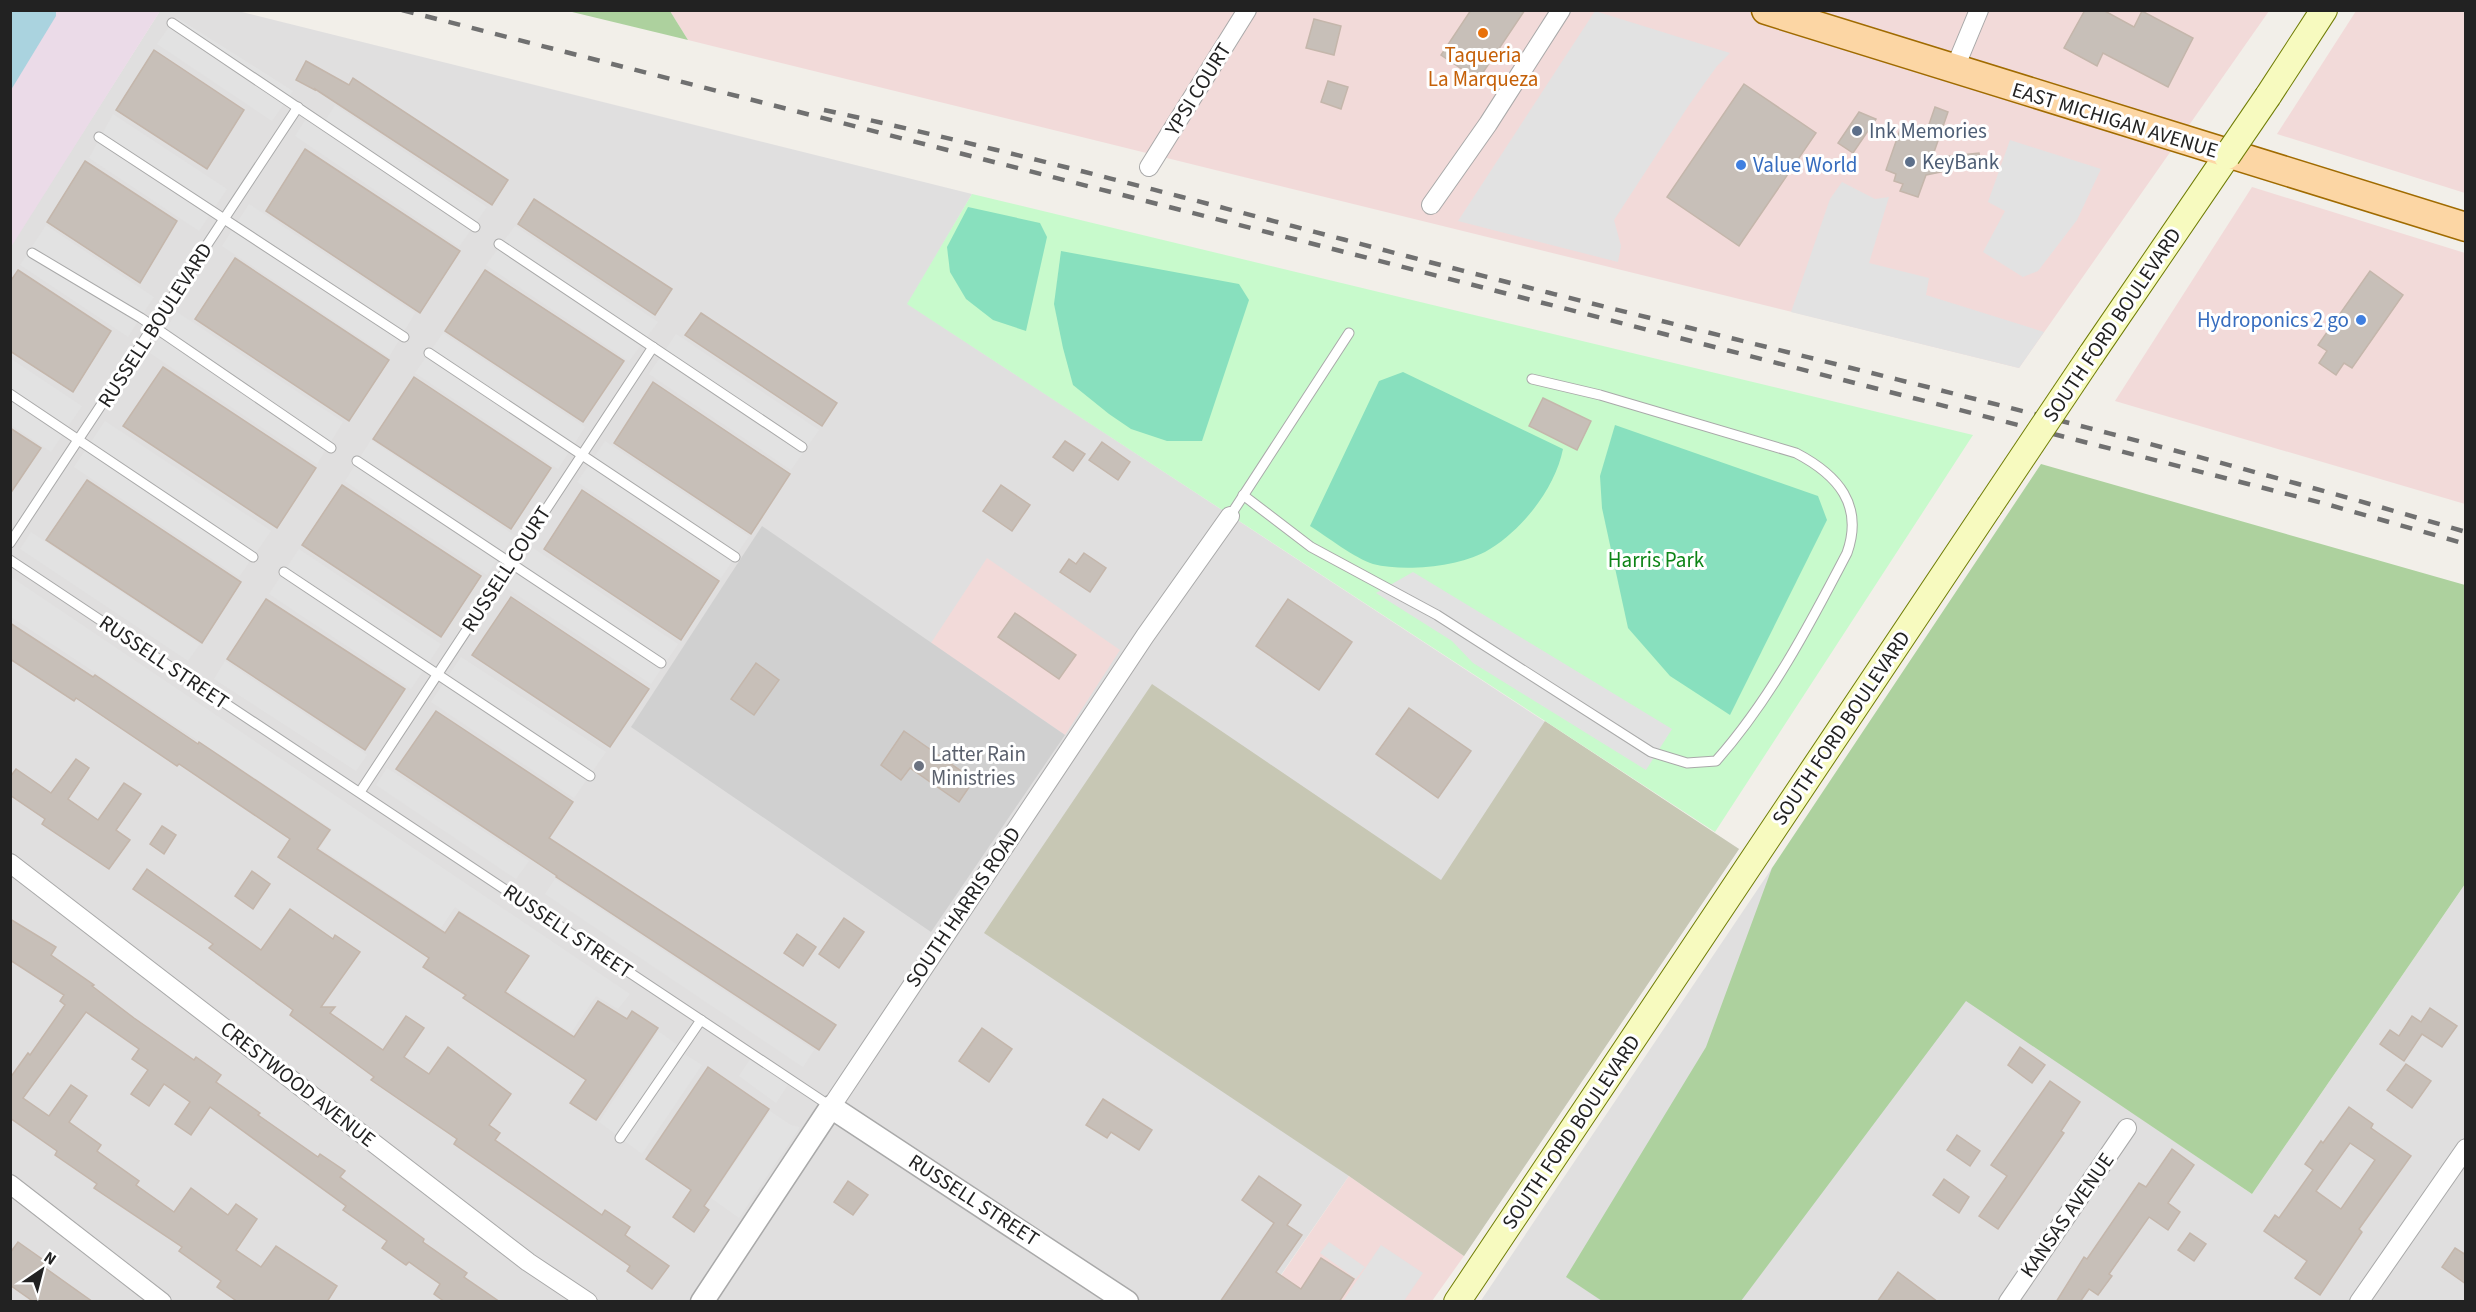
<svg xmlns="http://www.w3.org/2000/svg" width="2476" height="1312" font-family="'Source Sans 3',sans-serif">
  <rect width="100%" height="100%" fill="#f2efe9"/>
  <g fill="#e0dfdf">
    <path d="M160,11H238L972,194L908,304L1739,849L1464,1256L1349,1176L1263,1301H11L10,247Z"/>
    <path d="M1772,868L2252,1194L2465,884V1301L1480,1302Z"/>
  </g>
  <g fill="#f2dad9">
    <path d="M670,11H2269L2019,368L688,40Z"/>
    <path d="M2356,11H2465V193L2277,134Z"/>
    <path d="M2252,187L2465,253V504L2115,401Z"/>
    <path d="M987,558L1120,650L1065,735L931,643Z"/>
    <path d="M1349,1176L1464,1256L1432,1301L1263,1302Z"/>
  </g>
  <path fill="#ebdbe8" d="M11,11H160L11,247Z"/>
  <path fill="#d0d0d0" d="M762,526L1065,735L931,932L631,727Z"/>
  <path fill="#c7c7b4" d="M1152,684L1441,880L1545,721L1739,849L1464,1256L1349,1176L984,933Z"/>
  <g fill="#add19e">
    <path d="M568,11H670L688,40Z"/>
    <path d="M2041,464L2465,585V884L2252,1194L1966,1001L1741,1301H1602L1566,1277L1706,1047L1772,868Z"/>
  </g>
  <path fill="#c8facc" d="M972,194L1973,435L1715,832L907,304Z"/>
  <g fill="#88e0be">
    <path d="M968,207L1040,223L1047,237L1026,331L993,320L966,299L950,272L947,247Z"/>
    <path d="M1061,251L1239,284L1249,300L1202,441H1167L1131,429L1109,414L1073,385L1063,348L1054,304Z"/>
    <path d="M1403,372L1563,449C1555,489 1521,532 1485,552C1456,567 1404,572 1373,564C1356,559 1326,536 1310,526L1379,381Z"/>
    <path d="M1615,425L1818,496L1827,520L1730,715L1670,676L1628,628L1602,508L1600,476Z"/>
  </g>
  <g fill="#e2e2e2">
    <path d="M1595,11L1730,53L1717,66L1689,105L1614,220L1621,246L1618,262L1458,221Z"/>
    <path d="M176,17L293,91L272,121L157,44Z"/>
    <path d="M335,105L487,207L459,247L295,136L309,114L323,124Z"/>
    <path d="M113,114L227,189L199,231L89,158Z"/>
    <path d="M2010,140L2101,169L2077,220L2038,271L2023,277L1983,252L2005,211L1988,202Z"/>
    <path d="M1842,182L1875,199L1889,197L1869,263L1929,278L1926,295L2044,332L2019,368L1791,312L1830,199Z"/>
    <path d="M249,204L415,313L389,357L222,246Z"/>
    <path d="M46,225L154,297L128,337L20,265Z"/>
    <path d="M515,226L658,322L629,361L486,265Z"/>
    <path d="M177,312L343,422L317,464L150,353Z"/>
    <path d="M443,333L585,427L558,469L415,373Z"/>
    <path d="M676,334L819,430L791,470L649,374Z"/>
    <path d="M10,358L82,406L51,452L11,425Z"/>
    <path d="M105,421L271,531L239,577L74,467Z"/>
    <path d="M371,440L514,535L487,575L345,481Z"/>
    <path d="M605,441L749,536L721,578L577,482Z"/>
    <path d="M31,532L200,644L188,661L20,549Z"/>
    <path d="M533,548L678,644L651,684L507,588Z"/>
    <path d="M299,549L441,644L411,689L269,594Z"/>
    <path d="M1413,572L1672,729L1646,770L1473,663L1452,641L1376,593Z"/>
    <path d="M11,577L630,994L618,1009L596,996L571,1033L507,990L529,956L455,907L441,928L320,848L332,829L11,617Z"/>
    <path d="M461,657L606,752L574,798L431,702Z"/>
    <path d="M225,661L367,755L356,771L214,679Z"/>
    <path d="M387,768L529,861L516,879L376,785Z"/>
    <path d="M555,879L814,1050L803,1067L545,894Z"/>
    <path d="M658,1031L682,1048L680,1051L702,1065L642,1154L599,1122Z"/>
    <path d="M753,1055L791,1080L776,1103L739,1076Z"/>
    <path d="M770,1111L791,1125L800,1127L739,1218L711,1198Z"/>
    <path d="M1329,1242L1365,1267L1356,1279L1320,1253Z"/>
    <path d="M1381,1245L1423,1273L1404,1301H1343Z"/>
  </g>
  <path fill="#aad3df" d="M11,10L56,11V16L11,90Z"/>
  <g fill="#c7bfb8" stroke="#c4b6ab" stroke-width="1.5" fill-rule="evenodd">
    <path d="M1471,10H1525L1478,80L1441,55Z"/>
    <path d="M2085,10H2103L2134,27L2142,11L2193,38L2168,87L2103,53L2097,66L2064,48Z"/>
    <path d="M1314,19L1341,26L1334,55L1306,48Z"/>
    <path d="M154,50L244,110L207,169L116,110Z"/>
    <path d="M306,61L349,85L353,78L508,180L492,205L315,89V90L296,80Z"/>
    <path d="M1328,81L1348,87L1341,109L1321,102Z"/>
    <path d="M1744,84L1816,133L1739,246L1667,197Z"/>
    <path d="M1935,107L1948,112L1932,158L1979,153L1981,164L1926,175L1918,197L1900,191L1903,184L1894,181L1896,174L1886,170L1900,130L1924,139Z"/>
    <path d="M1859,112L1876,119L1853,153L1838,143Z"/>
    <path d="M305,149L460,251L420,313L266,211Z"/>
    <path d="M85,161L177,221L140,283L47,222Z"/>
    <path d="M534,199L672,289L655,315L518,224Z"/>
    <path d="M235,258L389,360L349,421L195,319Z"/>
    <path d="M18,270L111,331L73,392L10,351V282Z"/>
    <path d="M485,270L624,361L583,422L445,331Z"/>
    <path d="M2370,271L2403,295L2352,368L2344,363L2336,375L2319,363L2327,351L2318,345Z"/>
    <path d="M701,313L837,403L822,426L685,335Z"/>
    <path d="M163,367L316,468L277,528L123,426Z"/>
    <path d="M414,377L551,468L511,529L373,439Z"/>
    <path d="M653,382L790,474L751,534L614,443Z"/>
    <path d="M1543,398L1591,421L1577,450L1529,426Z"/>
    <path d="M10,428L41,448L10,494Z"/>
    <path d="M1065,441L1085,454L1073,471L1053,457Z"/>
    <path d="M1102,442L1130,462L1118,480L1089,460Z"/>
    <path d="M87,480L241,582L202,643L46,540Z"/>
    <path d="M342,485L481,576L441,637L302,545Z"/>
    <path d="M1001,485L1030,505L1012,531L983,511Z"/>
    <path d="M582,490L719,581L681,640L544,549Z"/>
    <path d="M1084,553L1106,568L1090,592L1060,572L1069,559L1076,564Z"/>
    <path d="M511,597L649,689L610,747L472,655Z"/>
    <path d="M266,599L405,689L365,750L227,659Z"/>
    <path d="M1288,599L1352,642L1319,690L1256,646Z"/>
    <path d="M1015,613L1076,655L1059,679L998,637Z"/>
    <path d="M10,623L93,677L95,675L198,744L199,742L330,830L317,849L445,933L459,912L529,956L505,992L574,1037L598,1001L627,1019L632,1011L658,1028L596,1120L570,1103L586,1080L463,998L466,995L423,967L429,958L278,857L290,839L179,764L177,766L76,698L74,701L10,659Z"/>
    <path d="M756,663L779,680L754,715L731,699Z"/>
    <path d="M1409,708L1471,751L1438,798L1376,754Z"/>
    <path d="M436,711L573,802L549,838L836,1025L819,1050L556,877L557,876L396,769Z"/>
    <path d="M904,731L974,780L959,802L910,768L901,780L881,765Z"/>
    <path d="M76,759L89,768L68,799L98,820L124,783L141,794L116,830L130,840L109,869L42,824L45,819L10,795V777L16,769L51,793Z"/>
    <path d="M162,826L176,835L164,854L150,844Z"/>
    <path d="M147,869L261,950L290,909L333,939L335,935L360,952L321,1007H335L330,1013L383,1050L406,1016L424,1028L404,1057L429,1074L448,1047L511,1094L489,1125L500,1133L495,1140L602,1215L605,1210L630,1227L625,1235L669,1266L652,1289L627,1271L630,1266L454,1144L457,1139L371,1080L374,1077L290,1015L293,1010L209,948L213,944L133,889Z"/>
    <path d="M252,871L270,884L253,909L235,896Z"/>
    <path d="M844,918L864,932L839,968L819,954Z"/>
    <path d="M10,919L56,947L51,955L94,985L92,986L134,1018L194,1060L196,1057L221,1075L216,1082L260,1113L258,1115L318,1157L320,1154L345,1171L340,1177L424,1239L423,1242L467,1273L464,1277L500,1302H445L434,1294L440,1284L409,1262L406,1265L382,1248L387,1241L343,1210L346,1206L210,1107L191,1135L175,1124L190,1102L164,1084L149,1106L131,1094L148,1070L132,1059L139,1049L86,1012L23,1098L49,1116L71,1085L87,1096L69,1122L101,1145L97,1151L139,1181L136,1185L174,1212L191,1188L228,1215L236,1204L257,1219L236,1250L261,1267L276,1246L337,1286L327,1302H238L217,1287L221,1281L179,1251L182,1247L94,1188L97,1184L55,1155L57,1151L10,1118V1078L28,1053L30,1055L65,1005L60,1001L64,995L10,960Z"/>
    <path d="M797,934L816,947L803,966L784,953Z"/>
    <path d="M2430,1008L2457,1026L2442,1047L2422,1034L2404,1061L2380,1044L2390,1030L2399,1036L2412,1016L2421,1022Z"/>
    <path d="M982,1028L1012,1049L989,1082L959,1061Z"/>
    <path d="M2020,1047L2045,1065L2032,1083L2008,1065Z"/>
    <path d="M2406,1064L2431,1081L2412,1108L2387,1090Z"/>
    <path d="M708,1067L769,1109L704,1206L709,1210L694,1232L673,1217L691,1190L646,1159Z"/>
    <path d="M2050,1081L2080,1102L2061,1131L2064,1133L1998,1229L1979,1216L2007,1176L1991,1165Z"/>
    <path d="M1103,1099L1152,1130L1139,1150L1111,1132L1107,1138L1086,1125Z"/>
    <path d="M2349,1107L2373,1124L2371,1128L2411,1156L2359,1229L2362,1232L2320,1295L2295,1278L2307,1261L2264,1231L2275,1215L2279,1218L2313,1170L2305,1164L2321,1141L2323,1143ZM2350,1143L2375,1160L2341,1209L2316,1191Z"/>
    <path d="M1957,1135L1980,1151L1970,1166L1947,1150Z"/>
    <path d="M2172,1149L2194,1165L2168,1203L2180,1212L2168,1230L2149,1217L2109,1274L2112,1276L2098,1295L2089,1289L2080,1302H2056L2084,1257L2087,1259L2139,1183L2146,1187Z"/>
    <path d="M1259,1176L1301,1205L1287,1225L1302,1235L1276,1272L1301,1289L1321,1258L1354,1279L1339,1302H1220L1274,1223L1242,1200Z"/>
    <path d="M1944,1179L1969,1197L1959,1213L1933,1195Z"/>
    <path d="M848,1181L868,1195L853,1215L834,1202Z"/>
    <path d="M2190,1233L2206,1244L2194,1261L2178,1250Z"/>
    <path d="M18,1242L45,1261L41,1265L93,1302H34L10,1285V1253Z"/>
    <path d="M2455,1248L2466,1255V1284L2442,1267Z"/>
    <path d="M1898,1272L1938,1302H1877Z"/>
  </g>
  <g fill="none" stroke-linecap="round" stroke-linejoin="round">
    <defs>
      <g id="service">
        <path d="M172,23L475,227"/>
        <path d="M99,137L404,337"/>
        <path d="M499,244L802,447"/>
        <path d="M32,253L141,318L331,448"/>
        <path d="M429,353L735,557"/>
        <path d="M10,394L253,557"/>
        <path d="M357,461L661,663"/>
        <path d="M1243,495L1311,547L1437,615L1651,752L1687,763L1716,761C1770,700 1809,626 1847,553C1864,505 1838,475 1796,453L1600,395L1532,379"/>
        <path d="M1230,516L1349,333"/>
        <path d="M10,543L298,107"/>
        <path d="M10,560L830,1106"/>
        <path d="M284,572L590,776"/>
        <path d="M360,792L653,347"/>
        <path d="M620,1138L701,1020"/>
      </g>
      <g id="minor">
        <path d="M1954,70L1979,10"/>
        <path d="M1149,167L1247,10"/>
        <path d="M1431,205L1488,124L1561,10"/>
        <path d="M10,863L528,1262L588,1302"/>
        <path d="M831,1107L1145,636L1230,516"/>
        <path d="M10,1184L162,1302"/>
        <path d="M2008,1302L2127,1128"/>
        <path d="M2359,1302L2466,1148"/>
      </g>
      <path id="tertiary" d="M702,1302L831,1107L1127,1302"/>
      <g id="secondary">
        <path d="M2268,96L2324,10"/>
        <path d="M2091,355L2227,156"/>
        <path d="M1457,1302L1989,507"/>
      </g>
      <path id="primary" d="M1766,10L2466,227"/>
    </defs>
    <use href="#service" stroke="#a9a9a9" stroke-width="11"/>
    <use href="#minor" stroke="#a9a9a9" stroke-width="20"/>
    <use href="#tertiary" stroke="#a9a9a9" stroke-width="25"/>
    <use href="#secondary" stroke="#707d05" stroke-width="28"/>
    <use href="#primary" stroke="#a06b00" stroke-width="31"/>
    <use href="#service" stroke="#fff" stroke-width="9"/>
    <use href="#minor" stroke="#fff" stroke-width="18"/>
    <use href="#tertiary" stroke="#fff" stroke-width="22"/>
    <use href="#secondary" stroke="#f7fabf" stroke-width="26"/>
    <use href="#primary" stroke="#fcd6a4" stroke-width="28"/>
    <g stroke="#707070" stroke-width="4.5" stroke-dasharray="12 12" stroke-linecap="butt">
      <path d="M402,10L2326,504L2466,544"/>
      <path d="M824,110C1068,163 1308,232 1550,293C1856,370 2163,442 2466,532"/>
    </g>
    <defs>
      <g id="secondary-bridge">
        <path d="M2227,156L2268,96"/>
        <path d="M1989,507L2091,355"/>
      </g>
    </defs>
    <use href="#secondary-bridge" stroke="#707d05" stroke-width="28" stroke-linecap="butt"/>
    <use href="#secondary-bridge" stroke="#f7fabf" stroke-width="26"/>
  </g>
  <circle fill="#e8710a" stroke="#fff" stroke-width="2" cx="1483" cy="33" r="6"/>
  <g fill="#5c6f8a" stroke="#fff" stroke-width="2">
    <circle cx="1857" cy="131" r="6"/>
    <circle cx="1910" cy="162" r="6"/>
  </g>
  <g fill="#3f7fe0" stroke="#fff" stroke-width="2">
    <circle cx="1741" cy="165" r="6"/>
    <circle cx="2361" cy="320" r="6"/>
  </g>
  <circle fill="#6b7280" stroke="#fff" stroke-width="2" cx="919" cy="766" r="6"/>
  <g text-anchor="middle" stroke-width="6" stroke-linejoin="round" paint-order="stroke">
    <g font-size="21" fill="#c56008" stroke="#fff">
      <text x="1483" y="62">Taqueria<tspan x="1483" dy="24">La Marqueza</tspan></text>
    </g>
    <g font-size="21" fill="#222" stroke="#fff">
      <text transform="translate(1198 89) rotate(-58)" y="7">YPSI COURT</text>
      <text transform="translate(2115 120) rotate(17)" y="7">EAST MICHIGAN AVENUE</text>
      <text transform="translate(155 325) rotate(-57)" y="7">RUSSELL BOULEVARD</text>
      <text transform="translate(2112 325) rotate(-56)" y="7">SOUTH FORD BOULEVARD</text>
      <text transform="translate(506 569) rotate(-57)" y="7">RUSSELL COURT</text>
      <text transform="translate(164 662) rotate(34)" y="7">RUSSELL STREET</text>
      <text transform="translate(1841 728) rotate(-56)" y="7">SOUTH FORD BOULEVARD</text>
      <text transform="translate(963 907) rotate(-56)" y="7">SOUTH HARRIS ROAD</text>
      <text transform="translate(568 931) rotate(34)" y="7">RUSSELL STREET</text>
      <text transform="translate(298 1084) rotate(38)" y="7">CRESTWOOD AVENUE</text>
      <text transform="translate(1571 1132) rotate(-56)" y="7">SOUTH FORD BOULEVARD</text>
      <text transform="translate(974 1200) rotate(33)" y="7">RUSSELL STREET</text>
      <text transform="translate(2067 1215) rotate(-55)" y="7">KANSAS AVENUE</text>
    </g>
    <g font-size="21" fill="#4e5e75" stroke="#fff" text-anchor="start">
      <text x="1869" y="138">Ink Memories</text>
      <text x="1922" y="169">KeyBank</text>
    </g>
    <g font-size="21" fill="#366cbe" stroke="#fff" text-anchor="start">
      <text x="1753" y="172">Value World</text>
      <text x="2349" y="327" text-anchor="end">Hydroponics 2 go</text>
    </g>
    <g font-size="21" fill="#0c8416" stroke="#fff">
      <text x="1656" y="567">Harris Park</text>
    </g>
    <g font-size="21" fill="#5b616d" stroke="#fff" text-anchor="start">
      <text x="931" y="761">Latter Rain<tspan x="931" dy="24">Ministries</tspan></text>
    </g>
  </g>
  <rect width="2476" height="1312" fill="none" stroke="#222222" stroke-width="24"/>
  <g transform="translate(42 1270) rotate(35)" stroke="#ffffff" stroke-width="4.5" paint-order="stroke">
  <path d="M0-4.5L10 22L0 15L-10 22Z" fill="#222222"/>
  <text y="-9" font-size="16" font-weight="bold" text-anchor="middle" fill="#222222">N</text>
  </g>
</svg>
